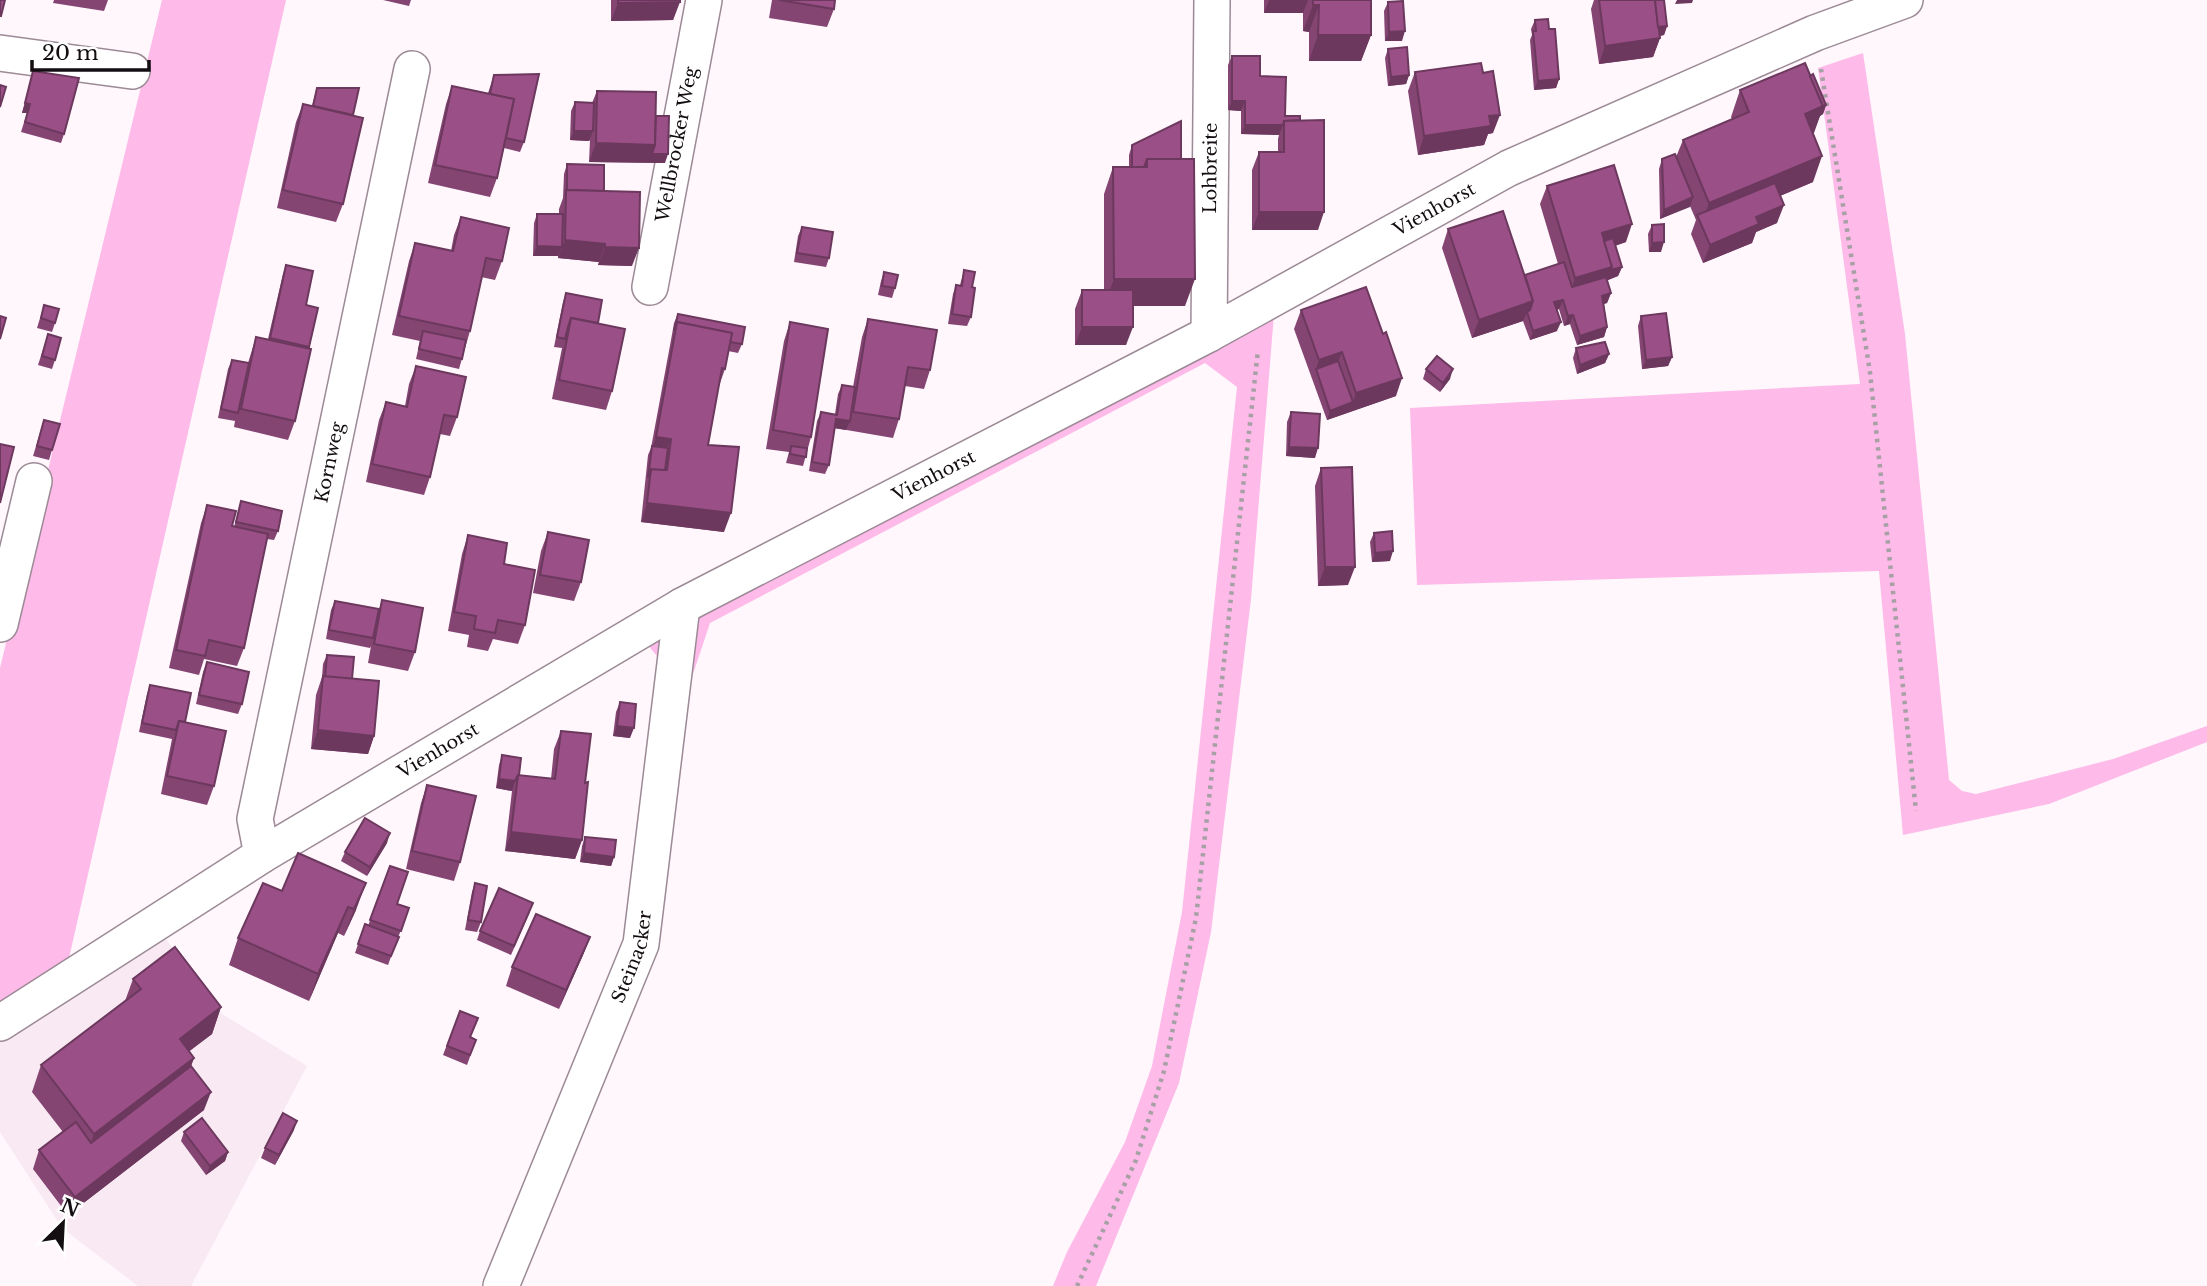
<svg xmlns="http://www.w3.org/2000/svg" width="2207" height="1286" font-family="'Libre Baskerville',serif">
  <rect width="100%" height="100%" fill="#fff7fc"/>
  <path fill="#f8e9f2" d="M150,918L222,1014L307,1066L191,1286H138L62,1228L0,1132V1009Z"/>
  <g fill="#febae9">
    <path d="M162,0H286L67,967L0,1009V668Z"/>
    <path d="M1863,53L1905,334L1949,780L1962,791L1976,794L2113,759L2207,726V742L2049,804L1903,835L1879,571L1417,585L1410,408L1860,384L1818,68Z"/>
    <path d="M1274,314L1251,599L1211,932L1179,1083L1096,1286H1053L1067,1252L1125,1142L1152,1066L1182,912L1237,387L1205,363L710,623L692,677L661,932L518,1286L634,937L661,661L647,644Z"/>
  </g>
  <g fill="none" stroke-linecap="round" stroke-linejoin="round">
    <defs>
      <g id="minor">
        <path d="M0,53L132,71"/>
        <path id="s1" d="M650,287L704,0"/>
        <path id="s2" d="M1209,334L1212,0"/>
        <path d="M0,624L34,481"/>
        <path id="s3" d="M262,855L255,819L412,69"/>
        <path id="s4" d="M0,1023L262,855L682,606L1209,334L1509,168L1815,33L1905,0"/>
        <path id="s5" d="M501,1286L641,944L682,606"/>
      </g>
    </defs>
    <use href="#minor" stroke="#9c8a96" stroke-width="38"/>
    <g stroke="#a7a0a5" stroke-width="4.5" stroke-dasharray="3.5 5" stroke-linecap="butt">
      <path d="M1821,69L1870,372L1916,811"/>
      <path d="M1077,1286L1136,1160L1164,1071L1196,918L1258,350"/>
    </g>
    <use href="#minor" stroke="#fff" stroke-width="35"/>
  </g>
  <g fill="#844573">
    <path d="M54,0H108L104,11L53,3Z"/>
    <path d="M383,0H411L409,6Z"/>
    <path d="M611,0H680L673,20L611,21Z"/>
    <path d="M772,0H835L834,9L827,27L769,18Z"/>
    <path d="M1264,0H1371V35L1361,61H1309V32L1303,31V13H1264Z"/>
    <path d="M1594,0H1664L1667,26L1664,35L1660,36V38L1653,57L1599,64L1591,9Z"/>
    <path d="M1388,2L1402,41H1385L1384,11Z"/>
    <path d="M1535,20L1559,79L1556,88L1534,90L1530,40L1532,35L1531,29Z"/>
    <path d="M1388,49L1409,75L1406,84L1388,86L1385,58Z"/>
    <path d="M1232,56L1260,76L1285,116L1300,120L1318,230H1252V170L1259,152H1278V139L1279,135L1241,134V111L1228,110V65Z"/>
    <path d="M33,71L64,134L61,143L21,132L27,113H22Z"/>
    <path d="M1415,72L1493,133L1488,134L1484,145L1418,155L1408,91Z"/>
    <path d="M494,75L524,142L520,152L504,148L497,178L490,197L428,183L446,104L452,86L488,93Z"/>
    <path d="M1810,76L1826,105L1823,114L1820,116L1813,133V182L1780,196L1777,223L1756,232L1752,243L1703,263L1691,234L1696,220L1690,206L1660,219L1659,169L1662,159L1676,157L1683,140L1732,119L1731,117L1740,90Z"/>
    <path d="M317,88L353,115L343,204L336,222L277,208L296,122L303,104L312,106Z"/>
    <path d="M597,91L656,116L665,163L589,162L590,140L589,141L570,140L571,111L575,102L592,103Z"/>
    <path d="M1132,145L1181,159L1185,306H1133L1126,345H1075V309L1082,290H1104V194L1113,167H1129V155Z"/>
    <path d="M567,164L604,191L632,266L598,265L599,262L558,258V256H533L534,223L537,214H559V209L563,198L564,174Z"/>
    <path d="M1547,186L1626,242L1615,246L1622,267L1618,276L1608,280L1607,282L1611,293L1607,303L1604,304L1607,327L1604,337L1577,345L1570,324L1564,326L1559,309L1557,310V331L1530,340L1523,321L1472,338L1442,248L1448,229L1525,275L1558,264L1540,204Z"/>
    <path d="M461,217L502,261L495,280L481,277L470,331L459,369L416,359L420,341L392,335L409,261L415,243L451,251L454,235Z"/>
    <path d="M1652,225L1661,252H1649L1648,234Z"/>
    <path d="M802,227L829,258L826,267L794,262L798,236Z"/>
    <path d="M286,265L306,305L318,308L309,349L295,421L288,440L234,427L235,421L218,418L228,369L232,360L248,363L256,337L268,339L283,274Z"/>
    <path d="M964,270L972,287L971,317L967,326L948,324L953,294L956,285H960Z"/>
    <path d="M884,272L895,288L892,298L878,295L881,281Z"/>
    <path d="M566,293L598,323L612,391L606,410L552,399L562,348L554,347L563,302Z"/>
    <path d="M44,305L55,323L52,332L37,328Z"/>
    <path d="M1301,310L1396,396L1327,420L1294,329Z"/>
    <path d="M678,314L742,344L738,353L728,351L725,369L719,386L708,445L724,532L641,522L648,455L651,448L671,340L674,323Z"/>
    <path d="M1641,316L1672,357L1668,366L1642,369L1638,326Z"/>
    <path d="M868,319L930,370L924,389L905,386L899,419L893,438L835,428L829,465L825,474L809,471L817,421L821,412L835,414L838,394L842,385L853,387L862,337Z"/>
    <path d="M790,322L811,437L803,466L786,463L789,452L766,449L784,341Z"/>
    <path d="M48,334L55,360L52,369L38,365Z"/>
    <path d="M1576,348L1609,354L1605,363L1577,374L1573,358Z"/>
    <path d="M416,366L457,417L450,436L440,434L430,477L424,495L366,482L379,420L386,402L405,406L409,384Z"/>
    <path d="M1426,369L1450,379L1440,392L1423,379Z"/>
    <path d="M1291,412L1315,458L1286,456L1287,422Z"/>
    <path d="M44,420L52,450L49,460L33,456Z"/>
    <path d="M1321,468L1348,585L1318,586L1315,486Z"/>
    <path d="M241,501L278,531L274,540L267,539L244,648L237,666L204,659L199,675L169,668L201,523L207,505L234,527Z"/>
    <path d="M548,532L581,582L574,601L533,593L541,551Z"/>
    <path d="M1374,533L1390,561L1372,562L1370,542Z"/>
    <path d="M468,535L504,564L525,625L518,644L493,639L488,651L467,647L469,635L448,631L462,554Z"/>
    <path d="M382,600L415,652L408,671L368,663L371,646L370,648L326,639L331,610L335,601L379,609Z"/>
    <path d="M327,655L374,736L368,754L311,749L316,695L322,677L323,664Z"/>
    <path d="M207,662L242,704L238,714L196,704L203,672Z"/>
    <path d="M150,685L185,722L214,786L207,805L161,794L172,739L139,732L147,694Z"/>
    <path d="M620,702L630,738L613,736L616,712Z"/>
    <path d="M561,731L585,783L582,840L575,859L505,851L512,791L496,788L499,765L502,755L519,775L551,779L554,749Z"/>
    <path d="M427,785L460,862L454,881L406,869L421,803Z"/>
    <path d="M585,837L614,857L611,866L580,862L582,846Z"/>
    <path d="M387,843L367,876L341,861L345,852Z"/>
    <path d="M298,853L356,910L344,936L338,933L309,1001L229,965L238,938L282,891Z"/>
    <path d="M390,866L397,904L409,908L388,965L355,953L365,924L368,926Z"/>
    <path d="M475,883L481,922L477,932L465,930L472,892Z"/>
    <path d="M530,912L511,955L477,940L480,931Z"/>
    <path d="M590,937L583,955L559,1009L506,986L512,967Z"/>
    <path d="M133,979L221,1007L212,1034L189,1051L194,1058L191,1066L204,1110L68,1215L33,1169L39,1150L63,1132L32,1092L41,1065L125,1001Z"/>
    <path d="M460,1011L470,1037L476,1040L467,1065L443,1055Z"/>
    <path d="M294,1130L275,1165L261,1158L265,1148Z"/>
    <path d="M184,1132L228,1152L225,1161L206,1175L181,1141Z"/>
  </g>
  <g fill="#6c385e">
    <path d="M1269,0H1308L1303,13H1264Z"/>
    <path d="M1677,0H1693L1692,3L1675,4Z"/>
    <path d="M680,2L673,20L611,21L618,3Z"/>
    <path d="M1313,5H1319L1309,32L1303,31Z"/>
    <path d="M1667,26L1664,35L1651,37L1654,28Z"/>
    <path d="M1405,31L1402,41H1385L1389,32Z"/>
    <path d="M1318,35H1371L1361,61H1309Z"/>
    <path d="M1660,38L1653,57L1599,64L1605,46Z"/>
    <path d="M1409,75L1406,84L1388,86L1391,77Z"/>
    <path d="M1559,79L1556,88L1534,90L1538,81Z"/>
    <path d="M1232,101H1245L1241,111L1228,110Z"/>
    <path d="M25,103L30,104L27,113H22Z"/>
    <path d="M1826,105L1823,114L1820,116L1814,133L1795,141L1805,114Z"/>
    <path d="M1500,115L1493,133L1488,134L1484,145L1418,155L1424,136L1489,116Z"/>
    <path d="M1245,125H1283L1279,135L1241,134Z"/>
    <path d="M574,131H593L589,141L570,140Z"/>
    <path d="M596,143L655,145L668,154L665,163L589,162Z"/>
    <path d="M1822,156L1813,182L1703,228L1701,225L1709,203Z"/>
    <path d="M1693,197L1690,207L1660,219L1664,210Z"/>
    <path d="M1784,205L1777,223L1756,232L1752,243L1703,263L1710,245L1756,217Z"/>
    <path d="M1259,212H1324L1318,230H1252Z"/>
    <path d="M1632,224L1626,242L1601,250L1602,233Z"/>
    <path d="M565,240L605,244L599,262L558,258Z"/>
    <path d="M1664,242L1661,252H1649L1652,243Z"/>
    <path d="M537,246L562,247L558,256H533Z"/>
    <path d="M605,247L639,248L632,266L598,265Z"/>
    <path d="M1612,267H1622L1618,276L1608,280L1606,285L1569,297L1575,278Z"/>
    <path d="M1114,279H1195L1185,306H1104Z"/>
    <path d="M1611,293L1607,303L1599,305L1602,296Z"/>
    <path d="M1563,300L1559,309L1551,312L1554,302Z"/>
    <path d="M1533,301L1528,315L1527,312L1523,321L1472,338L1479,320Z"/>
    <path d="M1573,315L1570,324L1564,326L1568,316Z"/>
    <path d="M1561,322L1557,331L1530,340L1533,331Z"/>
    <path d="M1082,327H1133L1126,345H1075Z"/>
    <path d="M1607,327L1604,337L1577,345L1580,336Z"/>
    <path d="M1342,352L1335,370L1316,369L1319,360Z"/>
    <path d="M1609,354L1605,363L1577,374L1580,365Z"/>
    <path d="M1672,357L1668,366L1642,369L1646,360Z"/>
    <path d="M1453,369L1450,379L1440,392L1443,383Z"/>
    <path d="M1402,378L1396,396L1327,420L1330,411L1353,402L1356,393Z"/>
    <path d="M836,419L850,421L846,430L833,428Z"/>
    <path d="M656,437L671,439L664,457L651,451Z"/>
    <path d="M1289,447L1318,448L1315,458L1286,456Z"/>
    <path d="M647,503L731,513L724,532L641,522Z"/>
    <path d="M1393,551L1390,561L1372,562L1375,553Z"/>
    <path d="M1325,567H1355L1348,585L1318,586Z"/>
    <path d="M617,726L634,728L630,738L613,736Z"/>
    <path d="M318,730L374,736L368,754L311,749Z"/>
    <path d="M499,779L515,781L512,791L496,788Z"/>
    <path d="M511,832L582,840L575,859L505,851Z"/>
    <path d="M390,833L387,843L367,876L370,867Z"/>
    <path d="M584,853L614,857L611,866L580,862Z"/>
    <path d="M366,883L356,910L344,936L354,909Z"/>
    <path d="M348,907L338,933L309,1001L318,974Z"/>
    <path d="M590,937L583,955L559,1009L566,990Z"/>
    <path d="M221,1007L212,1034L170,1066L180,1039Z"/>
    <path d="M194,1058L184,1084L85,1161L94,1134Z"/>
    <path d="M211,1092L204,1110L68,1215L75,1197Z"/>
    <path d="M297,1121L294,1130L275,1165L279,1155Z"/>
    <path d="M228,1152L225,1161L206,1175L210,1166Z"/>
  </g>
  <g fill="#9a5086" stroke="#6c385e" stroke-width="2">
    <path d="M0,0H5L1,16H0Z"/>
    <path d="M618,0H680V2L618,3Z"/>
    <path d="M779,0H835L834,9Z"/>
    <path d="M1313,0H1371V35H1318L1319,5H1313Z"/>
    <path d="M1599,0H1655L1660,38L1605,46Z"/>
    <path d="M1655,0H1664L1667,26L1658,27Z"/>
    <path d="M1403,1L1405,31L1389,32L1388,2Z"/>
    <path d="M1548,19L1549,29H1555L1559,79L1538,81L1533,31H1536L1535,20Z"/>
    <path d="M1407,47L1409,75L1391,77L1388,49Z"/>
    <path d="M1232,56H1260V76L1286,77L1285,116H1300V120L1284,121L1283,125H1245V101H1232Z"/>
    <path d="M1481,63L1483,73L1493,71L1500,115L1489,116L1491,126L1424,136L1415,72Z"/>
    <path d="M1805,63L1823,106L1805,114L1822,156L1709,203L1683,140L1749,112L1740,90Z"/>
    <path d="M33,71L79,78L64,134L25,122L30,104L25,103Z"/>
    <path d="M539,74L524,142L506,138L514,99L490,94L494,75Z"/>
    <path d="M1813,74L1826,105L1823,106L1810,76Z"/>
    <path d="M0,85L6,87L0,107Z"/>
    <path d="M452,86L514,99L497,178L435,165Z"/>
    <path d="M317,88H359L353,115L313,106Z"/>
    <path d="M597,91L656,92L655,145L596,143Z"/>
    <path d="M575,102L594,103L593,131H574Z"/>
    <path d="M303,104L363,118L343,204L283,190Z"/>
    <path d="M656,116H669L668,154H652L655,145Z"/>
    <path d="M1324,120V212H1259V152H1284V121Z"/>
    <path d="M1181,121V159H1147L1144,167H1132V145Z"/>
    <path d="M1675,154L1693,197L1664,210L1662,159Z"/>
    <path d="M1147,159H1194L1195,279H1114L1113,167H1147Z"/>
    <path d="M567,164L604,165V191L567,190Z"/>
    <path d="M1614,165L1632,224L1602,233L1612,267L1575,278L1547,186Z"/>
    <path d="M1775,183L1784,205L1756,217L1759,224L1710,245L1697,215Z"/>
    <path d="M566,190L640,192L639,248L605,247V244L565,240Z"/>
    <path d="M1503,211L1533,301L1479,320L1448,229Z"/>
    <path d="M537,214H563L562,247L537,246Z"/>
    <path d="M461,217L509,228L502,261L486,258L470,331L399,316L415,243L453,251Z"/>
    <path d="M1664,224V242L1652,243V225Z"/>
    <path d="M802,227L833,232L829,258L797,253Z"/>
    <path d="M1613,238L1622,267L1611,270L1612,267L1604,241Z"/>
    <path d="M1564,262L1572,287L1606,277L1611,293L1602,296L1607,327L1580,336L1573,315L1568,316L1563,300L1554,302L1561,322L1533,331L1527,312L1530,310L1533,301L1525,275Z"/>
    <path d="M286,265L313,271L306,305L318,308L309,347L270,338Z"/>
    <path d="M964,270L975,272L972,287L975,288L971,317L952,314L956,285L962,286Z"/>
    <path d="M884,272L898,275L895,288L882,286Z"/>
    <path d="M1366,287L1383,334L1386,332L1402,378L1356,393L1342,352L1319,360L1301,310Z"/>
    <rect x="1082" y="290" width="51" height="37"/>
    <path d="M566,293L602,300L598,323L571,318L568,327L565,339L557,337Z"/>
    <path d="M44,305L59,309L55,323L41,318Z"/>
    <path d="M1666,313L1672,357L1646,360L1641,316Z"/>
    <path d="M678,314L745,327L742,344L730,342L732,333L677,322L674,331Z"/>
    <path d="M0,316L6,318L0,339Z"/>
    <path d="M571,318L625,329L612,391L559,380Z"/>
    <path d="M868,319L937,330L930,370L908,367L899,419L853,412Z"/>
    <path d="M677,322L732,333L725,369L722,368L708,445L739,447L731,513L647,503L651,469L667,470L671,439L656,437Z"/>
    <path d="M790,322L828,329L811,437L773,430Z"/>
    <path d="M423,331L466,340L462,359L419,349Z"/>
    <path d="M48,334L61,338L55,360L42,356Z"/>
    <path d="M256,337L311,349L295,421L241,409Z"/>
    <path d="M1605,342L1609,354L1580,365L1576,348Z"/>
    <path d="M1437,356L1453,369L1443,383L1426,369Z"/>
    <path d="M232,360L249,363L238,413L221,409Z"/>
    <path d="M1338,361L1353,402L1330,411L1316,369Z"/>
    <path d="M416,366L466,377L457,417L444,415L430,477L372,464L386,402L407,407Z"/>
    <path d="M842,385L855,387L850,421L836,419L829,465L812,462L821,412L837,415Z"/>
    <path d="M1291,412L1320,414L1318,448L1289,447Z"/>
    <path d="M44,420L60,424L52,450L37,446Z"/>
    <path d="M0,444L14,447L0,503Z"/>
    <path d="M652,446L668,448L665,470L651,469L648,478Z"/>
    <path d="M791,446L807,448L806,457L790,454Z"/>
    <path d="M1352,467L1355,567H1325L1321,468Z"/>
    <path d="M241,501L282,511L278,531L236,522Z"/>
    <path d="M207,505L236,511L232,526L268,534L244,648L209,640L205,656L176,650Z"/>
    <path d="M1392,531L1393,551L1375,553L1374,533Z"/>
    <path d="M548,532L589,540L581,582L540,575Z"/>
    <path d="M468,535L507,543L504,564L535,570L525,625L498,620L495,633L474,629L476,616L454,612Z"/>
    <path d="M382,600L423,608L415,652L374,644Z"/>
    <path d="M335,601L379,609L373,638L329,630Z"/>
    <path d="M327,655L354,657L352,679L325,677Z"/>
    <path d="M207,662L249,672L242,704L199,695Z"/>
    <path d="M323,676L379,681L374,736L318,730Z"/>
    <path d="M150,685L191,693L185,722L179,721L176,730L142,723Z"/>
    <path d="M620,702L636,704L634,728L617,726Z"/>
    <path d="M179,721L226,731L214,786L167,776Z"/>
    <path d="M561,731L591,734L585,783L588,782L582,840L511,832L518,775L555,779Z"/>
    <path d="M502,755L521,758L519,775H518L515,781L499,779Z"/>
    <path d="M427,785L476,796L460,862L412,851Z"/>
    <path d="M365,818L390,833L370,867L345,852Z"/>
    <path d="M585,837L616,840L614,857L584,853Z"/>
    <path d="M298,853L366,883L354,909L348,907L318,974L238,938L263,883L282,891Z"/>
    <path d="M390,866L408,872L397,904L409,908L401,931L370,920Z"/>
    <path d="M475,883L487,886L481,922L468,920Z"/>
    <path d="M499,888L533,903L514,946L480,931Z"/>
    <path d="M536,914L590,937L566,990L512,967Z"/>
    <path d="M365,924L399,937L391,956L358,944Z"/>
    <path d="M175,947L221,1007L180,1039L194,1058L94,1134L41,1065L141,989L133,979Z"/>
    <path d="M460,1011L478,1018L470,1037L476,1040L470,1055L447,1046Z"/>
    <path d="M191,1066L211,1092L75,1197L39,1150L76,1122L91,1143Z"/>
    <path d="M283,1113L297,1121L279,1155L265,1148Z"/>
    <path d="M202,1118L228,1152L210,1166L184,1132Z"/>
  </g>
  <g text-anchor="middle" stroke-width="5" stroke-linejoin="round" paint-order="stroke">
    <g font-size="18" fill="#140e12" stroke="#fff">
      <text dy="6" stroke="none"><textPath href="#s1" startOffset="145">Wellbrocker Weg</textPath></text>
      <text dy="6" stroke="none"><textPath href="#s2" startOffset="166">Lohbreite</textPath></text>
      <text dy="6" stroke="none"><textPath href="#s4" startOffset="1650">Vienhorst</textPath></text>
      <text dy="6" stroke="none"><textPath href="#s3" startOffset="401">Kornweg</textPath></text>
      <text dy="6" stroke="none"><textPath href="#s4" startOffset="1083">Vienhorst</textPath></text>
      <text dy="6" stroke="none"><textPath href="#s4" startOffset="516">Vienhorst</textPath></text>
      <text dy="6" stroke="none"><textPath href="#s5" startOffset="355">Steinacker</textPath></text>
    </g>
  </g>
  <g transform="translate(63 1223) rotate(24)" stroke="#ffffff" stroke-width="5" paint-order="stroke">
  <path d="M0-5L12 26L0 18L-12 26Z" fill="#140e12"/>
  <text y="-10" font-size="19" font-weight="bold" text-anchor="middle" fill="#140e12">N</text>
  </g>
  <path d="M32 60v10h117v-10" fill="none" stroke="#140e12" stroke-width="3.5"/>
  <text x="42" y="60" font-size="21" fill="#140e12" stroke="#ffffff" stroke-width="5" paint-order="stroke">20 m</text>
</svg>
